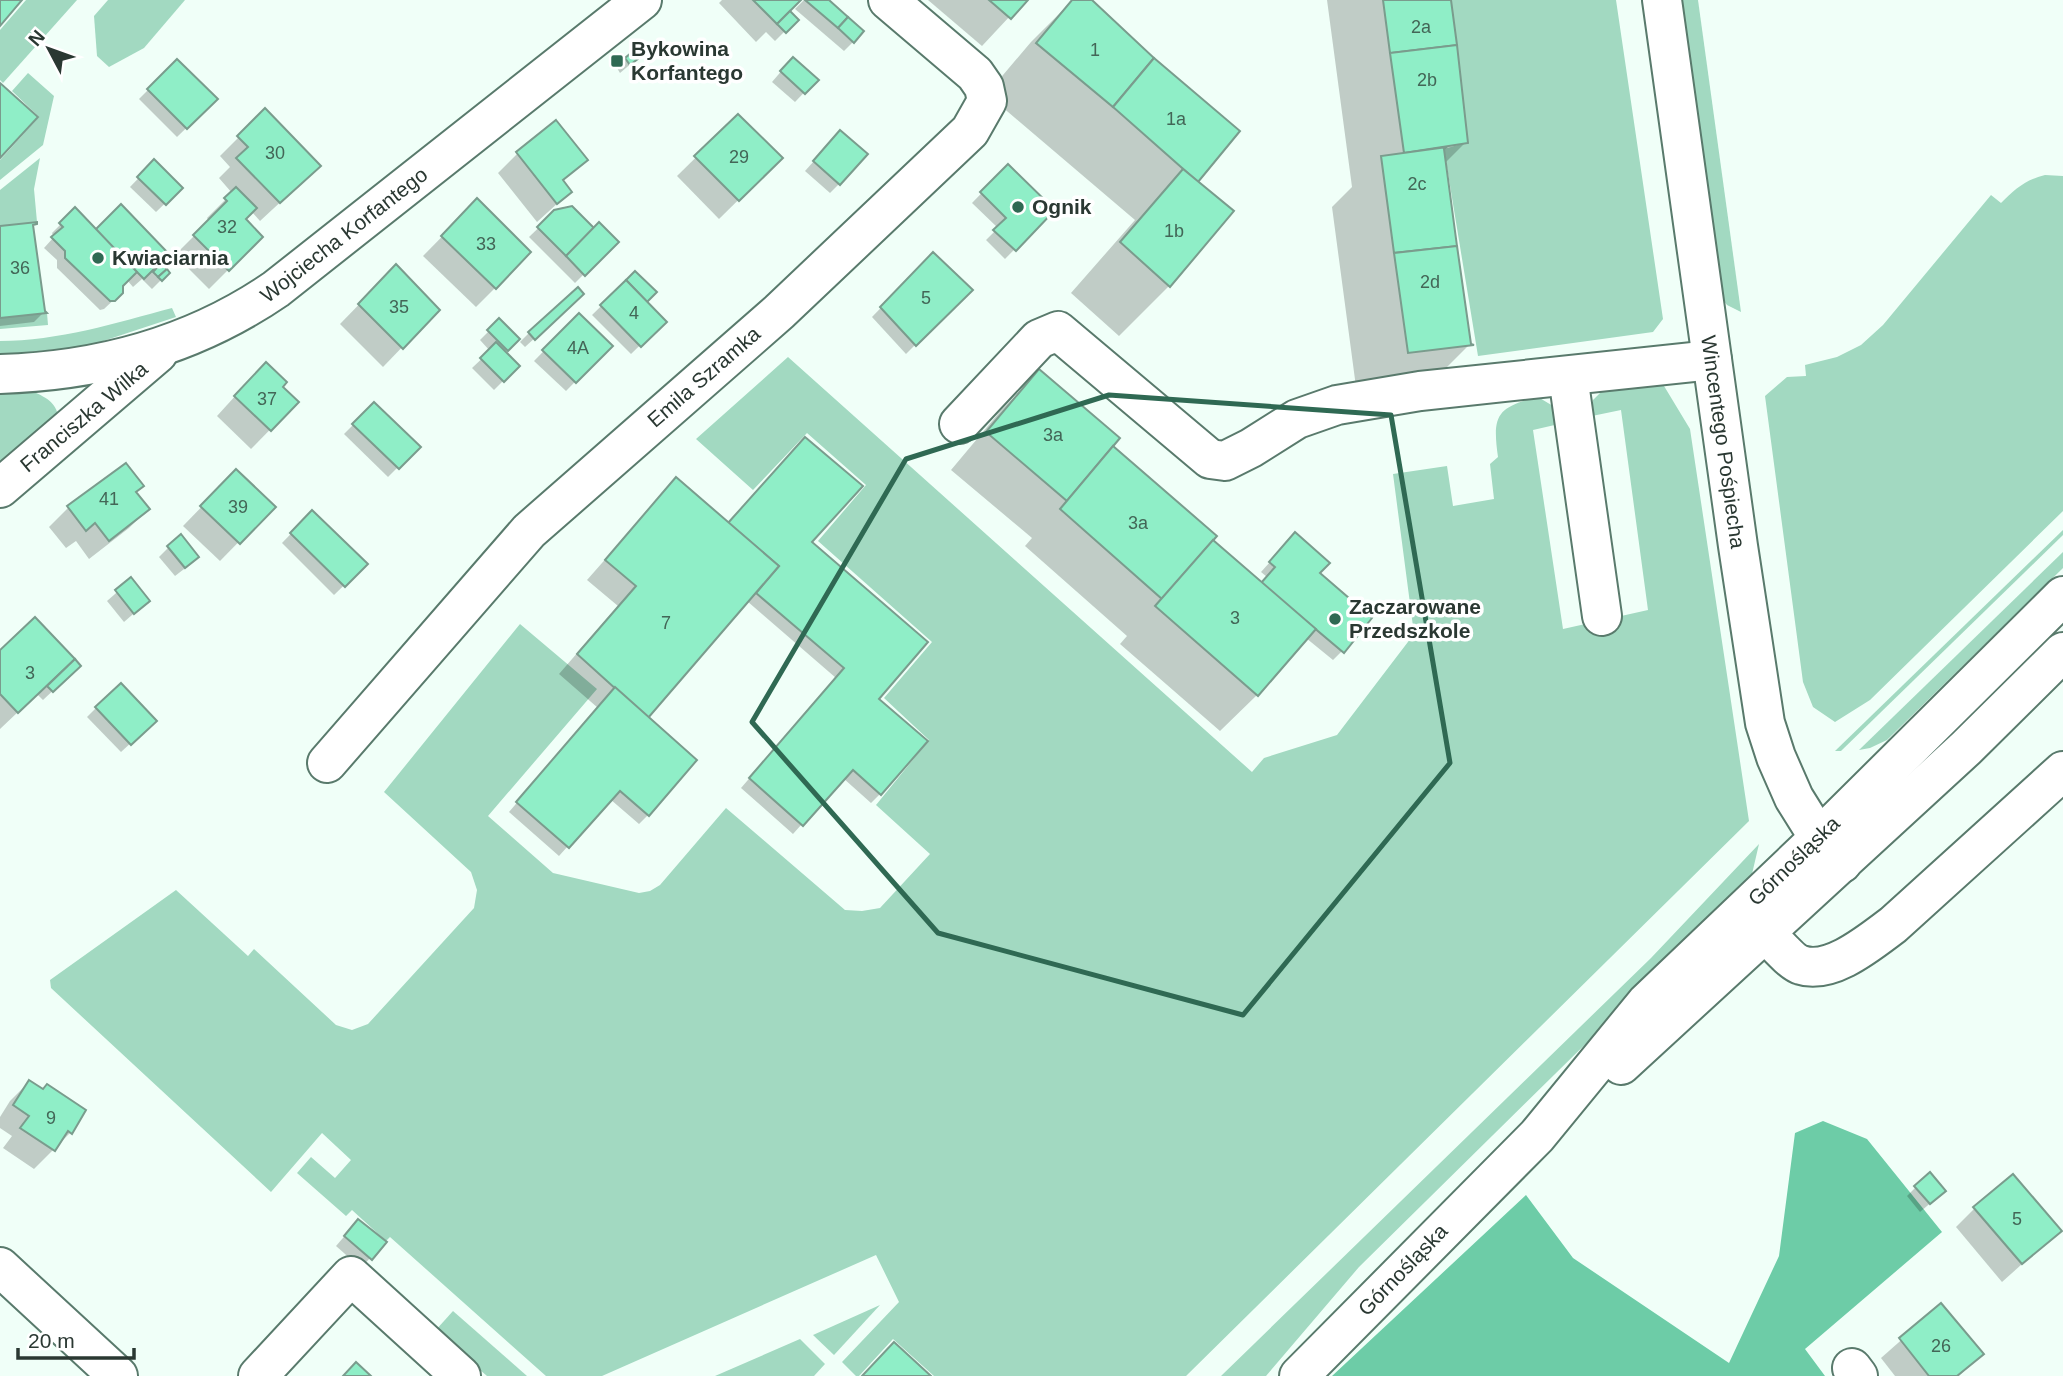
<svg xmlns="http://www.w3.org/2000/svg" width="2063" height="1376" font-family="Arial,sans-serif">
  <rect width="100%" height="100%" fill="#f0fff8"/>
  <g fill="#a2d9c1">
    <path d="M26,0H77L3,83L0,80V30Z"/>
    <path d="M108,0H185L144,48L109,67L97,56L94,16Z"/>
    <path d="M1450,0H1616L1663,319L1653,332L1478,356L1444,149L1468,142Z"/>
    <path d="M1679,0H1698L1741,312L1727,305L1720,296Z"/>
    <path d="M28,73L54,96L43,145L0,180V160L39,117L12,91Z"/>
    <path d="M40,158L34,189L37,222L0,226V190Z"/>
    <path d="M2045,175L2063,176V511L1870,700L1835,722L1813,707L1803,682L1765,396L1787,377L1806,376L1805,365L1837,357L1861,345L1883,325L1991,195L2001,203C2015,189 2025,180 2045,175Z"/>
    <path d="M172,308L176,317L88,346L0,355V341C58,341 116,323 172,308Z"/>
    <path d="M47,313L48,325L0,329V318Z"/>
    <path d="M788,357L1252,772L1264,758L1337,735L1414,634L1393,474L1447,466L1453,506L1494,499L1490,464L1498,457C1492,415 1497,407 1538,397L1553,406L1559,424L1533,430L1563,629L1648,610L1621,410L1592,416L1593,400L1604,389L1661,381L1690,429L1749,821L1186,1376H934L893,1339L859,1376H856L842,1362L899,1302L876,1255L602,1376H546L390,1237L386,1241L352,1210L346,1216L297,1173L311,1157L335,1178L351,1160L322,1133L271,1192L51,988L50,980L176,890L248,956L254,949L336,1025L352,1030L368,1024L474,908L477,890L471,872L384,792L520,624L597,689L488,816L553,873L639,893L650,891L660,885L726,808L845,910L862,911L880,908L930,854L876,805L929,740L884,698L932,642L818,541L866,485L807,433L753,490L696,439Z"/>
    <path d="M32,391C49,399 56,402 60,422L0,480V393Z"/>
    <path d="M2063,530V535L1841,751H1835Z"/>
    <path d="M2063,552V568L1887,740L1870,748L1859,750Z"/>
    <path d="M1759,844L1752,874L1743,889L1359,1267L1266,1376H1221L1651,958Z"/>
    <path d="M880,1305L834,1355L813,1335Z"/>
    <path d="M453,1311L527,1376H487L435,1331Z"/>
    <path d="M800,1339L825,1364L814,1376H715Z"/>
  </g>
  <path fill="#6dcca7" d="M1823,1121L1867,1139L1942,1232L1805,1349L1825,1376H1332L1526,1195L1573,1258L1729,1363L1779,1256L1795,1133Z"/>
  <g fill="#0003">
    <path d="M722,0H799L781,17L784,20H796L775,41L766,32L756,42L719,3Z"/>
    <path d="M804,0H826L853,42L844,51L795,9Z"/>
    <path d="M928,0H1025L982,46Z"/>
    <path d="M1073,0H1089L1196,182L1169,286L1119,336L1071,293L1135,220L987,94L1031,42Z"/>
    <path d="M1327,0H1448L1466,142L1444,164L1469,345L1419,395L1358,402L1332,207L1352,187Z"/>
    <path d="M646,51L620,73L617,68L626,59Z"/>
    <path d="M177,61L216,99L177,137L139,99Z"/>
    <path d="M784,68L816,80L795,102L772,82Z"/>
    <path d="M265,111L300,184L260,221L251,211L243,219L261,237L209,289L175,255L209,221L207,218L232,193L219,178L230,167L220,156Z"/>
    <path d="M738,116L781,158L719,219L677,176Z"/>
    <path d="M555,123L585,160L562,182L570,192L537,222L498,173L517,154Z"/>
    <path d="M832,141L839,184L830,193L805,171Z"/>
    <path d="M154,162L181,188L156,212L130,187Z"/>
    <path d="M1008,166L1053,210L1005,259L986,240L998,228L972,203Z"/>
    <path d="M477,201L495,288L476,307L423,256Z"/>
    <path d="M75,210L95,232L158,263L168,273L152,289L142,279L133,287L127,280L121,285L122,292L104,309L100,310L57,268V260L44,248L54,237L52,233Z"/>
    <path d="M555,212L616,242L575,283L529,237Z"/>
    <path d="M0,228L43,313L34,322L0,326Z"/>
    <path d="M933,254L970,290L906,354L872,317Z"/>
    <path d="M635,273L645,302L664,322L631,354L592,315Z"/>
    <path d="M377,286L438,310L383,367L340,324Z"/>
    <path d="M573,303L525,347L520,342L529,333Z"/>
    <path d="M579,315L610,346L566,391L534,361Z"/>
    <path d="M499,321L517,339L504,352L518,366L494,390L472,368L490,351L480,340Z"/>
    <path d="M1040,371L1110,447L1261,584L1267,577L1261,572L1286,544L1318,573L1342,651L1333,660L1306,638L1257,695L1220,731L1120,644L1127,636L1025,546L1032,538L951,470L1003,408Z"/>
    <path d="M247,383L280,387L297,402L251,449L217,416Z"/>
    <path d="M374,404L418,447L388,477L344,434Z"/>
    <path d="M676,479L728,524L810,542L876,699L880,794L871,803L843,778L793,834L741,788L836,678L747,601L646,717L648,815L639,824L610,799L559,856L509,812L598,708L559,674L618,606L587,580Z"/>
    <path d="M217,491L273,507L220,561L183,526Z"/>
    <path d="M135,493L148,509L129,528L89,559L76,541L66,548L49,527L68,508Z"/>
    <path d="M312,512L366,564L334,595L282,543Z"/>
    <path d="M168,548L188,566L175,576L159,557Z"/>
    <path d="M131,580L148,601L124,622L107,601Z"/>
    <path d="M35,620L79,666L43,700L37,694L0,729V652Z"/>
    <path d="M96,708L145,730L121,752L87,717Z"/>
    <path d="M29,1082L84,1111L70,1133L34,1169L3,1148L12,1136L0,1128V1117L10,1101Z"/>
    <path d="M1916,1187L1934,1200L1920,1212L1907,1196Z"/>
    <path d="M1975,1208L2059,1231L2002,1282L1956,1227Z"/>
    <path d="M349,1231L370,1258L361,1268L336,1246Z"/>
    <path d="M1941,1305L1982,1353L1959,1376H1895L1881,1358Z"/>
  </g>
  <g fill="#8feec7" stroke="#7a9c8d" stroke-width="2">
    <path d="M0,0H22L0,26Z"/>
    <path d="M753,0H801L777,24Z"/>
    <path d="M805,0H829L848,17L838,28Z"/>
    <path d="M989,0H1028L1011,19Z"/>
    <path d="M1072,0H1092L1154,58L1113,107L1036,43Z"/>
    <path d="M1383,0H1451L1457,45L1390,53Z"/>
    <path d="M790,11L799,20L786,33L777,24Z"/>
    <path d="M848,17L864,31L854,43L838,28Z"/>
    <path d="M642,44L648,51L630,65L625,58Z"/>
    <path d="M1457,45L1468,143L1404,153L1390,53Z"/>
    <path d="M793,57L819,80L805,94L780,71Z"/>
    <path d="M1154,58L1240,131L1198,182L1113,107Z"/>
    <path d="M177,59L218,99L187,129L147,89Z"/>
    <path d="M0,83L38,117L0,158Z"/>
    <path d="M265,108L321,166L280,203L236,158L248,147L237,136Z"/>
    <path d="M738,114L783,158L739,201L694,156Z"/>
    <path d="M556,120L588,160L563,180L572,192L557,204L516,152Z"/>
    <path d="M840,130L868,154L840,185L813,161Z"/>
    <path d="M1447,147L1444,149L1457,246L1394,253L1381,156Z"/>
    <path d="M154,159L183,188L166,205L137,177Z"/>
    <path d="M1008,164L1055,210L1016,251L993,230L1006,218L980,192Z"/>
    <path d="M1183,169L1234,211L1170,287L1120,242Z"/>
    <path d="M236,187L257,208L246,219L263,237L229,271L193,235L227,201L224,198Z"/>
    <path d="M477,198L531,252L496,289L441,236Z"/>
    <path d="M121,204L169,254L144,279L95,230Z"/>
    <path d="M572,206L594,228L566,256L537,227L554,210Z"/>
    <path d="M75,207L137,272L123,286V293L115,301H110L65,258V251L51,237L63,227L59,223Z"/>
    <path d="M37,222V224L33,225L45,311L47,313L0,318V226Z"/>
    <path d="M599,222L619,242L585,276L566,256Z"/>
    <path d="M1457,246L1471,344L1474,345L1408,353L1394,253Z"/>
    <path d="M933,252L973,290L916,346L880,307Z"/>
    <path d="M161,263L167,269L158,277L153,272Z"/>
    <path d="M396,264L440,310L403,349L358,304Z"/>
    <path d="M167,269L170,273L162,281L158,277Z"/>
    <path d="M635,271L657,292L647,302L626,280Z"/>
    <path d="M626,280L667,322L641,347L600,305Z"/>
    <path d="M578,287L584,294L535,340L528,332Z"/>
    <path d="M579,313L613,346L576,383L542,350Z"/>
    <path d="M499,318L520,339L508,351L487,330Z"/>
    <path d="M496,342L520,366L504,382L480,358Z"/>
    <path d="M266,362L287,382L283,387L299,402L271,431L234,396Z"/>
    <path d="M1039,369L1120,438L1067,501L986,432Z"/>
    <path d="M374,402L421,447L399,469L352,424Z"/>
    <path d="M805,437L863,486L812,542L928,642L879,699L928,741L881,795L853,770L803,826L749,778L844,668L756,593L779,566L728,523Z"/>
    <path d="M1113,446L1217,536L1162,599L1060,509Z"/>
    <path d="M126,463L144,486L136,492L150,509L109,541L95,523L86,531L67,506Z"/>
    <path d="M236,469L276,507L240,544L200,506Z"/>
    <path d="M676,477L779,566L648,718L577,654L636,586L605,560Z"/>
    <path d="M312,510L368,564L345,587L290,533Z"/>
    <path d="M1295,532L1330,563L1320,573L1372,618L1344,653L1261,583L1275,567L1269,562Z"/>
    <path d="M181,534L199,557L185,568L167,546Z"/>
    <path d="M1213,540L1316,629L1258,696L1155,606Z"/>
    <path d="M131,577L150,601L134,614L115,590Z"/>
    <path d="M35,617L75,659L18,713L0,694V650Z"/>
    <path d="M75,659L81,666L53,692L47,686Z"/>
    <path d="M121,683L157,721L131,745L95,707Z"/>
    <path d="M615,687L697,760L649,816L620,791L569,848L516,802Z"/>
    <path d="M29,1080L43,1089L47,1084L86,1110L72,1134L68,1131L55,1151L20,1128L29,1116L13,1105Z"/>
    <path d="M1930,1172L1946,1191L1930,1204L1914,1186Z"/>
    <path d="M2013,1174L2062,1231L2022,1264L1973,1207Z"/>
    <path d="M358,1219L387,1242L372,1260L344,1236Z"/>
    <path d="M1941,1303L1984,1354L1957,1376H1929L1899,1338Z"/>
    <path d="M894,1342L931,1376H862Z"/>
    <path d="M356,1362L371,1376H343Z"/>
  </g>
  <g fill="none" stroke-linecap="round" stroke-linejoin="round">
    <defs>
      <g id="minor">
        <path d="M1662,0L1738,546L1765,723L1776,757L1794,798L1819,838L1842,863"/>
        <path d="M0,374C100,371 193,346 276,289L642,0"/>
        <path d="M1568,376L1602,616"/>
        <path d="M959,424L1039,339L1058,331L1210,459L1225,461L1251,448L1297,419L1337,405L1420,391L1712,360"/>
        <path d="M0,488L158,353"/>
        <path d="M327,763L529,531L779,312L970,131L987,101L984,87L975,74L888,0"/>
        <path d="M1765,933C1774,941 1791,962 1801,965C1831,975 1870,942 1893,925L2063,771"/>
        <path d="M1621,1065L1966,748L2063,652"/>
        <path d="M0,1267L118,1376"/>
        <path d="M1852,1368L1858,1376"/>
        <path d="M258,1376L351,1276L461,1376"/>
        <path d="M1299,1376L1537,1136L1646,1003L1819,838L2063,596"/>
      </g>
    </defs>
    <use href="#minor" stroke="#597a6c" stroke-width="42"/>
    <use href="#minor" stroke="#fff" stroke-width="38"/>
  </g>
  <path fill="none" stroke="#2f6953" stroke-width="5" stroke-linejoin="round" d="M1109,395L1391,415L1450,763L1243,1015L938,933L752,722L906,459Z"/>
  <g fill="#2f6953" stroke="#fff" stroke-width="2.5">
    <rect x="610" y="54" width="14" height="14" rx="3.5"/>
    <circle cx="1018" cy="207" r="7"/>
    <circle cx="98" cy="258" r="7"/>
    <circle cx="1335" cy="619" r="7"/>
  </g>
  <g text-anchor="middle" stroke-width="7" stroke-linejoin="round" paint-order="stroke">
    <g font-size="18" fill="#436657">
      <text x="1421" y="33">2a</text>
      <text x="1095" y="56">1</text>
      <text x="1427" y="86">2b</text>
      <text x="1176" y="125">1a</text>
      <text x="275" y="159">30</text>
      <text x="739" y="163">29</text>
      <text x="1417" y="190">2c</text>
      <text x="227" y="233">32</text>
      <text x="1174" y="237">1b</text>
      <text x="486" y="250">33</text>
      <text x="20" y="274">36</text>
      <text x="1430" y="288">2d</text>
      <text x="926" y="304">5</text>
      <text x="399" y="313">35</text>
      <text x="634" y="319">4</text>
      <text x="578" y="354">4A</text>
      <text x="267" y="405">37</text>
      <text x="1053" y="441">3a</text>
      <text x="109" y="505">41</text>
      <text x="238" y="513">39</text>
      <text x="1138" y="529">3a</text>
      <text x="1235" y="624">3</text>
      <text x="666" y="629">7</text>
      <text x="30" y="679">3</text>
      <text x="51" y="1124">9</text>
      <text x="2017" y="1225">5</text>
      <text x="1941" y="1352">26</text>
    </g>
    <g font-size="21" font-weight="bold" fill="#2a3832" stroke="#fff" text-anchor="start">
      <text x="631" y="56">Bykowina<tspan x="631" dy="24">Korfantego</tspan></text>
      <text x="1032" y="214">Ognik</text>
      <text x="112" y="265">Kwiaciarnia</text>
      <text x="1349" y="614">Zaczarowane<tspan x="1349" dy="24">Przedszkole</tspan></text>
    </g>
    <g font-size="21" fill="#2a3832" stroke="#fff">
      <text transform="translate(344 235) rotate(-38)" y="7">Wojciecha Korfantego</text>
      <text transform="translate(704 377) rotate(-41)" y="7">Emila Szramka</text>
      <text transform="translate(84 417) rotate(-40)" y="7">Franciszka Wilka</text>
      <text transform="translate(1723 442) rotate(82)" y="7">Wincentego Pośpiecha</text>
      <text transform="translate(1794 861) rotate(-44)" y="7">Górnośląska</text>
      <text transform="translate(1403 1270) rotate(-46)" y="7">Górnośląska</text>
    </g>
  </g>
  <g transform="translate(49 49) rotate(311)" stroke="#ffffff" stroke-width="5" paint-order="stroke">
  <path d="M0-5L12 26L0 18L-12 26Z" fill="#2a3832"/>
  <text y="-10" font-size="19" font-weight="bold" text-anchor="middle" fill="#2a3832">N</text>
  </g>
  <path d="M18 1348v10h116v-10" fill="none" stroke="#2a3832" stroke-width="3.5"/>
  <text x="28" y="1348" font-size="21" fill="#2a3832" stroke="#ffffff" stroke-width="5" paint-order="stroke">20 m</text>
</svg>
